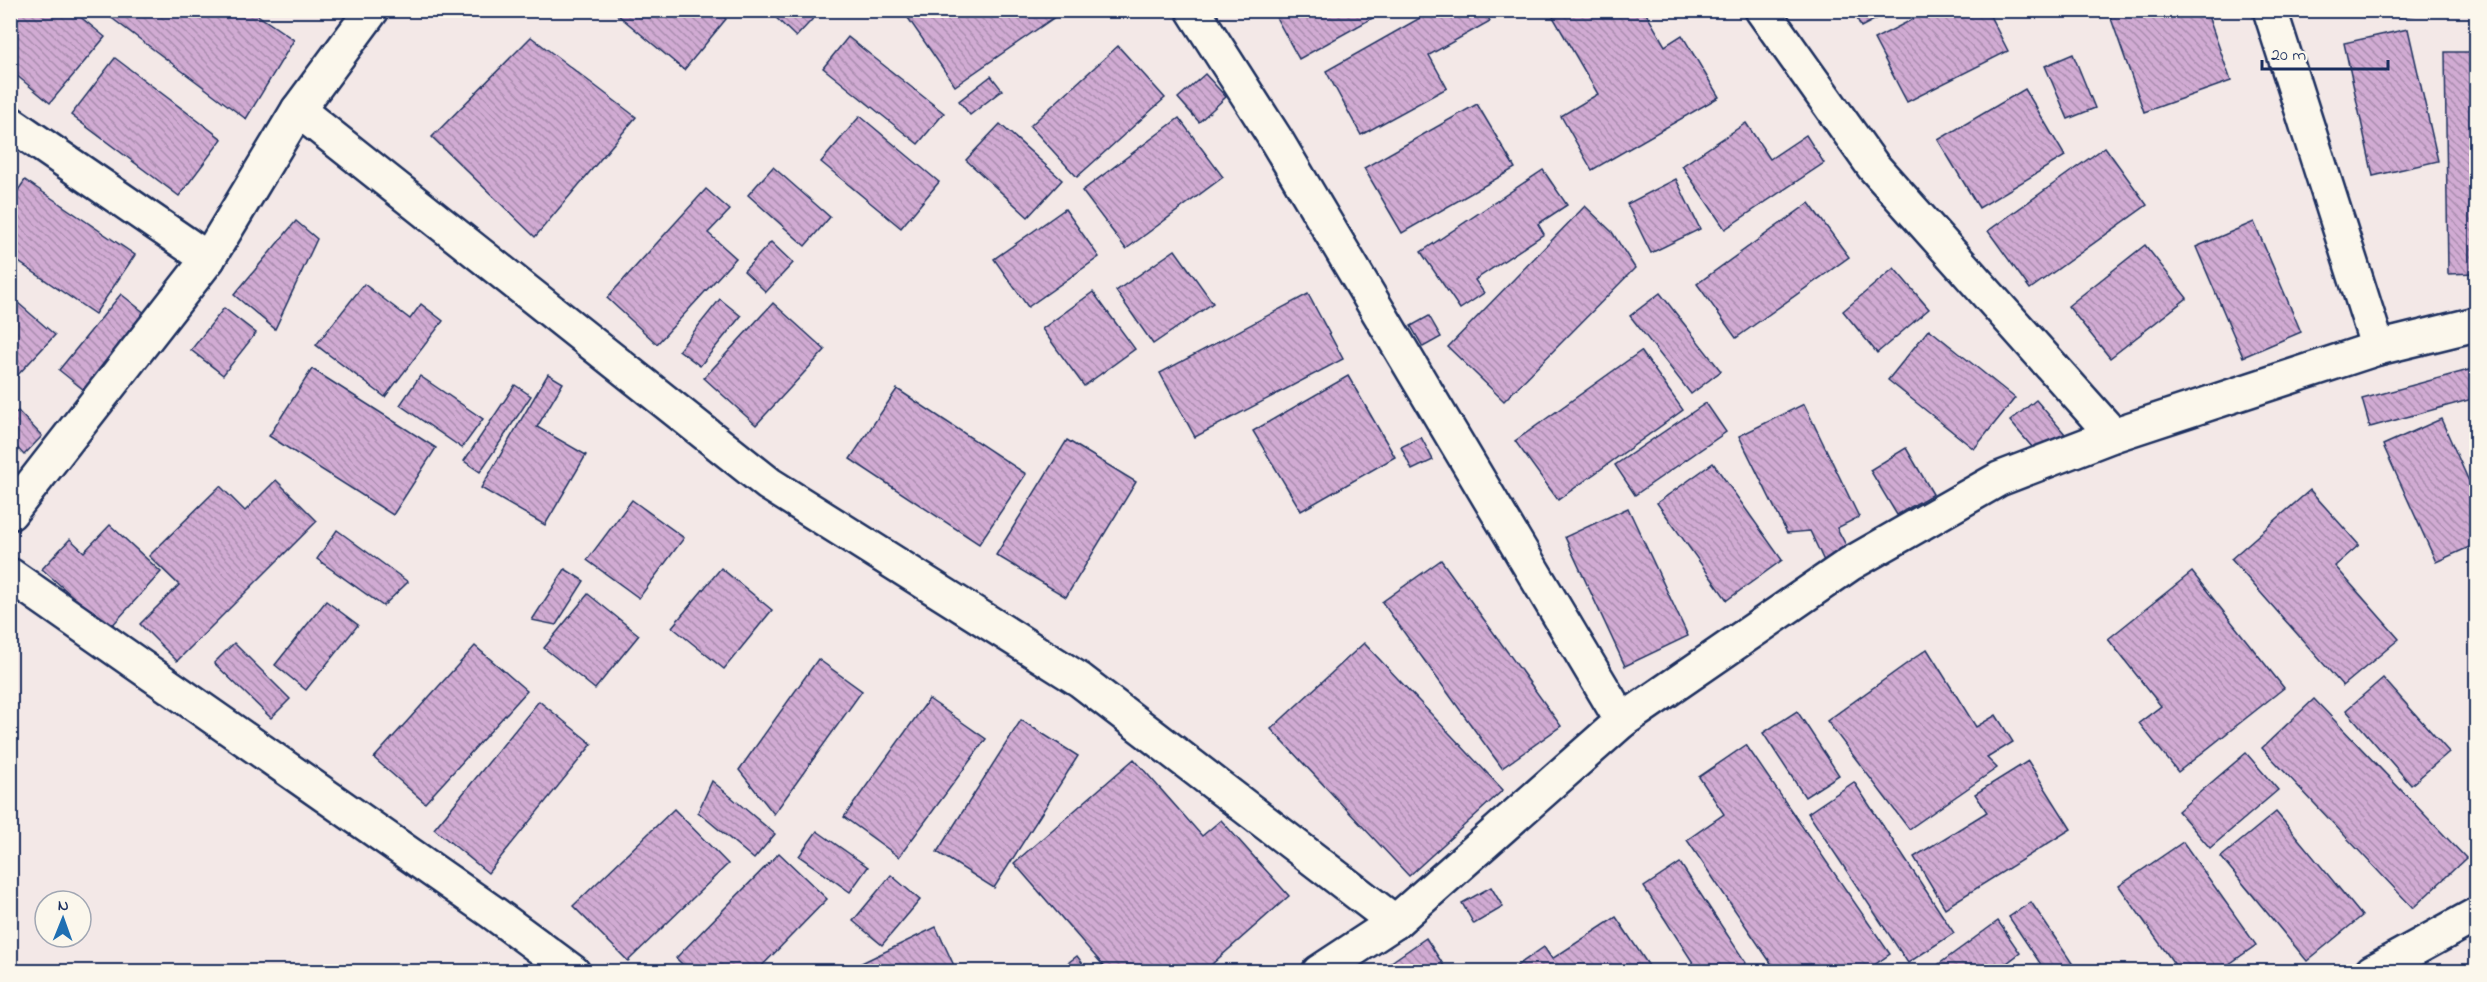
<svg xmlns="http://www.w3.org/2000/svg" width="2487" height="982" font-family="'Indie Flower',sans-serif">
  <defs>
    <pattern id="building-back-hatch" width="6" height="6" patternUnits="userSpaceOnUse" patternTransform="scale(1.5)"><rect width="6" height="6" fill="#d1abd3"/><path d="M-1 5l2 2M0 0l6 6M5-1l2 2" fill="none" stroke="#a98cae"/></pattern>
  </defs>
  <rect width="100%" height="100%" fill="#f3e8e7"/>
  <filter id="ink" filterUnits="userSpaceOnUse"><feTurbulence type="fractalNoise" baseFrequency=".0167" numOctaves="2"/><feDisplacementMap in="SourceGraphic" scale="12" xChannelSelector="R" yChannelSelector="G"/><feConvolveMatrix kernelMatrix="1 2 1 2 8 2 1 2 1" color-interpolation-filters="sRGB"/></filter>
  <g filter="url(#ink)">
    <g fill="url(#building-back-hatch)" stroke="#1b2f5e" stroke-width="1.5">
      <path d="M17,10H72L105,37L50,103L10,70V19Z"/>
      <path d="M101,10H250L294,40L246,119Z"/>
      <path d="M612,10H715L726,19L684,70Z"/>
      <path d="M768,10H821L796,37Z"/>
      <path d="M919,10H1065L955,86L908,18Z"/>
      <path d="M1272,10H1387L1299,59Z"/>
      <path d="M1434,10H1484L1490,21L1429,55L1447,88L1361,135L1326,71Z"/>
      <path d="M1549,10H1644L1665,46L1682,35L1719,97L1592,170L1561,116L1598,94Z"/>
      <path d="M1853,10H1893L1861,27Z"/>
      <path d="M1931,10H1987L2008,51L1907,102L1874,39Z"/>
      <path d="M2108,10H2206L2231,81L2144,112Z"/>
      <path d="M2399,10H2443L2400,17Z"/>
      <path d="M2408,29L2438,161L2373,176L2344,43Z"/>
      <path d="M531,37L636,117L535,237L432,137Z"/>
      <path d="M848,37L944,113L918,144L823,68Z"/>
      <path d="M1118,46L1165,98L1077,177L1030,126Z"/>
      <path d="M2445,52H2476V273L2448,274Z"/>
      <path d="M2073,54L2095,108L2068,119L2045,66Z"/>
      <path d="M115,58L222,139L179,196L71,115Z"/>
      <path d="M1205,74L1226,97L1199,122L1178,98Z"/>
      <path d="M991,76L1002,90L970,115L959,101Z"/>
      <path d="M2025,89L2065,156L1979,208L1938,140Z"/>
      <path d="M1477,104L1515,168L1402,233L1364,168Z"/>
      <path d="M860,116L939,182L901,228L821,162Z"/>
      <path d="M1179,118L1223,177L1126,249L1082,191Z"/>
      <path d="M1746,123L1770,159L1806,135L1824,163L1725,229L1682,166Z"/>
      <path d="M1000,124L1062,180L1028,217L966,160Z"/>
      <path d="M2105,147L2147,205L2030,289L1988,231Z"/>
      <path d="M773,167L830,217L805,246L748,195Z"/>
      <path d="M1543,170L1567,205L1538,224L1544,234L1475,280L1484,293L1460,309L1421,252Z"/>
      <path d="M1676,179L1700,229L1651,253L1627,204Z"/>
      <path d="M25,180L135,255L95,314L10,256V202Z"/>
      <path d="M706,189L730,210L708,233L736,258L657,344L607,298Z"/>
      <path d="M1809,203L1849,257L1736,338L1697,284Z"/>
      <path d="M1585,206L1612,232L1635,268L1504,401L1448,347Z"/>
      <path d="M1065,209L1099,257L1028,307L994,259Z"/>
      <path d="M296,221L317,239L275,329L234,295Z"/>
      <path d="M2254,222L2301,332L2243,357L2196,247Z"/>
      <path d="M771,242L793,263L766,292L744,271Z"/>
      <path d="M2145,245L2187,298L2110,358L2068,306Z"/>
      <path d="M1175,250L1213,303L1153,344L1116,291Z"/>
      <path d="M1894,268L1929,309L1877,353L1843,311Z"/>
      <path d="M364,284L410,319L421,304L443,321L385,397L316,345Z"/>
      <path d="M1093,292L1135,349L1084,386L1042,329Z"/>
      <path d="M1660,293L1721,371L1691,394L1630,316Z"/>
      <path d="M121,294L146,314L84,390L59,370Z"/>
      <path d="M1308,294L1343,359L1195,437L1160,373Z"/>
      <path d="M10,296L55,335L14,379L10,376Z"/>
      <path d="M720,299L741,316L700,366L679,350Z"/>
      <path d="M773,303L825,350L756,425L704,378Z"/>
      <path d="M224,308L256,333L223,375L191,350Z"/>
      <path d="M1429,316L1441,337L1423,347L1411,326Z"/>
      <path d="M1929,329L2015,398L1974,449L1888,380Z"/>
      <path d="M1641,351L1683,410L1558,500L1515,441Z"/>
      <path d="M2476,368V398L2370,427L2362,399Z"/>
      <path d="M312,369L436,448L393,515L269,436Z"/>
      <path d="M548,374L563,383L537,427L586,455L545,525L481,488Z"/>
      <path d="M420,376L483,419L462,448L400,405Z"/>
      <path d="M1348,376L1395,457L1301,511L1253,431Z"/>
      <path d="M515,385L531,396L480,472L464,461Z"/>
      <path d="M897,389L1026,474L979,544L850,459Z"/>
      <path d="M2036,400L2065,434L2033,448L2010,421Z"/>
      <path d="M1706,403L1726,432L1635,495L1615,465Z"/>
      <path d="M1804,404L1859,517L1837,528L1848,549L1824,561L1810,531L1787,533L1739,436Z"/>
      <path d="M18,411L42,436L24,455L10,440V418Z"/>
      <path d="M2441,419L2476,497V544L2436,562L2383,445Z"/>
      <path d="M2476,426V445L2470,428Z"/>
      <path d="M1421,437L1433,460L1412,470L1401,447Z"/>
      <path d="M1067,440L1136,482L1066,597L996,555Z"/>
      <path d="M1906,448L1933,494L1897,515L1870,470Z"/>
      <path d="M1713,463L1782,560L1727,600L1657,503Z"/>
      <path d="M276,480L317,521L177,661L140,624L179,585L149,556L220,486L245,511Z"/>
      <path d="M2310,490L2359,545L2335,566L2399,639L2343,686L2231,559Z"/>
      <path d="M632,500L684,538L639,598L587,560Z"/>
      <path d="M1628,508L1688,636L1625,666L1565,537Z"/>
      <path d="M110,525L161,572L109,629L42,569L70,539L84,552Z"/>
      <path d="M337,530L408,582L383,606L317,559Z"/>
      <path d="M1441,560L1561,726L1502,768L1382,602Z"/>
      <path d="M721,568L772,610L724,669L672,627Z"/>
      <path d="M565,569L584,581L556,625L532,620Z"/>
      <path d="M2192,572L2284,688L2178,772L2139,723L2161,706L2108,639Z"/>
      <path d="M588,594L639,635L595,689L544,648Z"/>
      <path d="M326,601L358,625L306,690L275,665Z"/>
      <path d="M234,643L290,699L271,718L214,663Z"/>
      <path d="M1364,643L1503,790L1409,876L1271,729Z"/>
      <path d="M475,646L527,691L425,803L374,758Z"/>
      <path d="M1927,649L1976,727L1996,715L2013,742L1987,758L1997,768L1909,829L1827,721Z"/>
      <path d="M818,659L862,691L774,814L739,770Z"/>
      <path d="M2383,678L2449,752L2411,785L2346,710Z"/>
      <path d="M929,699L986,739L899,857L844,817Z"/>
      <path d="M2314,699L2466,858L2413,908L2262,748Z"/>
      <path d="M539,701L592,744L488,873L434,829Z"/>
      <path d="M1797,711L1839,775L1805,797L1763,733Z"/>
      <path d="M1021,720L1078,756L994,888L937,852Z"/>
      <path d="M1746,745L1890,954L1864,972H1777L1687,840L1724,814L1699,777Z"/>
      <path d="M2246,753L2278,790L2210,848L2178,811Z"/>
      <path d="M1134,759L1202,836L1221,820L1289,896L1203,972H1109L1014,863Z"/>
      <path d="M2028,761L2071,829L1945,908L1914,857L1987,812L1975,794Z"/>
      <path d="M712,781L775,834L754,859L698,812Z"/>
      <path d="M1854,782L1954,933L1908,963L1808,813Z"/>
      <path d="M674,809L728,864L628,961L573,906Z"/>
      <path d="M2276,812L2362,916L2307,961L2221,857Z"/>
      <path d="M817,831L868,867L850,892L799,856Z"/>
      <path d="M2183,842L2256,945L2218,972H2180L2119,886Z"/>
      <path d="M779,853L827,899L756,972H690L676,958Z"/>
      <path d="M1680,863L1746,963L1733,972H1699L1644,887Z"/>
      <path d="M891,875L920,900L882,945L853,921Z"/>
      <path d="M1491,887L1503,907L1474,924L1462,903Z"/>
      <path d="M2031,902L2078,972H2046L2009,917Z"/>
      <path d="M1616,917L1653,972H1508L1544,947L1552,959Z"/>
      <path d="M1998,921L2020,953L1995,972H1928Z"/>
      <path d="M936,927L957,972H843Z"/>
      <path d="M1426,938L1448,972H1377Z"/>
      <path d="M1077,956L1089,972H1056Z"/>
    </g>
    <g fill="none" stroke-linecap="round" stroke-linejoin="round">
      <defs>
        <g id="street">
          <path d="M1193,10L1275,138L1622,721"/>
          <path d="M1762,10L1873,166L2113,435"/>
          <path d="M2270,10L2378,348"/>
          <path d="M298,110L769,484L1080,680L1395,922"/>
          <path d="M10,123L208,259"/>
          <path d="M10,575L492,912L573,972"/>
          <path d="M1319,972L1395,922L1622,721L1850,564L1999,479L2113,435L2378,348L2476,324"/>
          <path d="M2372,972L2476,915"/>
        </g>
        <path id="secondary" d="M10,513L208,259L298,110L372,10"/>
      </defs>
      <use href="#street" stroke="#1b2f5e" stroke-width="38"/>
      <use href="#secondary" stroke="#1b2f5e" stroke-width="38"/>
      <use href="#street" stroke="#fbf7ec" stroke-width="33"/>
      <use href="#secondary" stroke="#fbf7ec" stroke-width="33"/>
    </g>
  </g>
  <rect width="2487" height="982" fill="none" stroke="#fbf7ec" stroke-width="36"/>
  <rect x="18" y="18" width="2451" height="946" fill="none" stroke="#1b2f5e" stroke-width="2" filter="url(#ink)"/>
  <g transform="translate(63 919) rotate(1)"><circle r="28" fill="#fbf7ec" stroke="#a1a7b3" stroke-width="1.5"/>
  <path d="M0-4.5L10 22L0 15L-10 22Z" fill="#1f6fb2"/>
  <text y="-9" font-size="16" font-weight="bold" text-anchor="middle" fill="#1b2f5e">N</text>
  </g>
  <path d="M2262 60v9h126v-9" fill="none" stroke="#1b2f5e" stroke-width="3"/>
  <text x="2271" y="60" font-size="18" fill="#1b2f5e" stroke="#fbf7ec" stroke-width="4.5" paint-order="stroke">20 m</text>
</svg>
